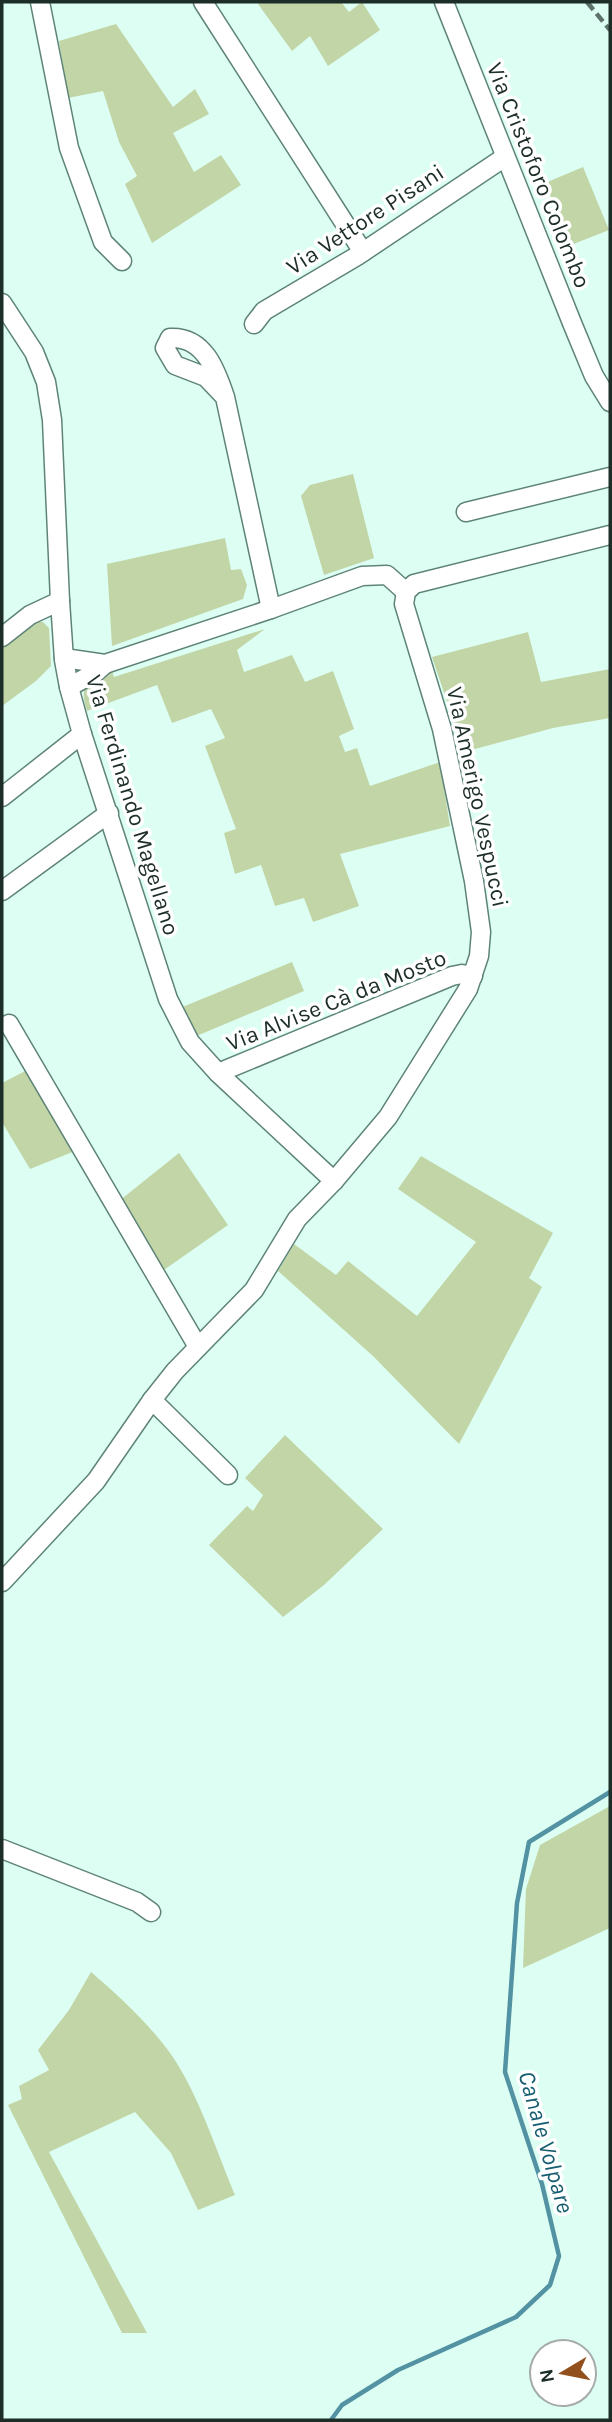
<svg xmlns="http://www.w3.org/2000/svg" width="612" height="2422" font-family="Karla,sans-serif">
  <rect width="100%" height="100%" fill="#ddfff3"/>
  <g fill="#c2d5a7">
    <path d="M261,2H341L349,12L362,2L380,30L328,66L310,36L292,51L258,4Z"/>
    <path d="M116,24L173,107L195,89L209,114L173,133L194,172L221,155L241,185L152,243L125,184L137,176L119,142L103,91L68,98L59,41Z"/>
    <path d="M583,167L609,230L571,245L545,183Z"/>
    <path d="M353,474L374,558L324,575L301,496L310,485Z"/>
    <path d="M225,538L231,570L241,569L247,585L243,599L112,646L107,564Z"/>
    <path d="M27,622H43L49,628L51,666L36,681L2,706V643Z"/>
    <path d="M265,629L237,650L244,672L292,655L305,682L333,671L354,729L339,736L345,752L357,748L370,786L440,762L450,826L340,854L359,906L313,922L304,898L275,906L261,865L235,874L224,833L236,829L205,746L225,738L211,709L172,723L157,685L87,711C78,684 88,679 112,671L114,677Z"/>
    <path d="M528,632L541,682L610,669V718L553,728L464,752L432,657Z"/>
    <path d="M292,962L304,991L194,1037L180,1008Z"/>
    <path d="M29,1069L75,1151L30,1169L2,1122V1083Z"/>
    <path d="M179,1153L228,1225L161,1272L119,1201Z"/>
    <path d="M421,1156L553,1233L529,1278L542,1287L459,1444L373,1356L278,1271L294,1244L336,1275L348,1261L417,1316L476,1242L398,1189Z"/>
    <path d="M285,1435L383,1529L324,1585L283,1617L209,1545L247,1506L253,1511L263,1495L245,1478Z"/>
    <path d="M610,1806V1928L523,1968L526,1889L540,1845Z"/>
    <path d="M91,1972C117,1994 150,2025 170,2053C198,2092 216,2150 235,2195L198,2210L171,2153L135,2112L49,2152L147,2333H122L8,2105L22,2099L19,2086L49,2070L38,2050L69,2010Z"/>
  </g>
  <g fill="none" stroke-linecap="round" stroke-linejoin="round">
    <path stroke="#5292a3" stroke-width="4.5" d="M331,2420L342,2405L398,2370L516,2317L550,2285L559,2256L542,2184L505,2072L517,1903L529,1842L610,1792"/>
    <defs>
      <g id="minor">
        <path d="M40,2L69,148L103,242L122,261"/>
        <path d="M203,2L363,252"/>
        <path d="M444,2L572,323L594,376L610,402"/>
        <path d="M2,303L34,352L46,382L52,420L60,601L64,660L69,687L82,734L168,999L190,1042L218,1073L334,1181"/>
        <path d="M254,324L264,311L357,256L505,157"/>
        <path d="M225,397L206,377L175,365L165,348L170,338C204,336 216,370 225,397L271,609"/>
        <path d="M466,512L610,477"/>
        <path d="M2,637L30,615L60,601"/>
        <path d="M64,658L105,664L271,609L362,576L387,575L406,592"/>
        <path d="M69,687L96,672L105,664"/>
        <path d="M2,797L82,734"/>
        <path d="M2,891L109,813"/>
        <path d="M9,1024L198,1347"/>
        <path d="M218,1073L452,976L462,974L473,976"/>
        <path d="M152,1400L228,1475"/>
        <path d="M2,1582L96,1481L152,1400L175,1371L254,1290L297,1219L334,1181L388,1117L468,989L479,956L481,932L474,881L442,729L404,604L406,592L414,584L610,535"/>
        <path d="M2,1849L137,1902L151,1912"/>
      </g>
    </defs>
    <use href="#minor" stroke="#5e8478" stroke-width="21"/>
    <use href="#minor" stroke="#fff" stroke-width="18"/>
    <path stroke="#5c726b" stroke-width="4.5" stroke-dasharray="10 5" stroke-linecap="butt" d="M587,2L610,30"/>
  </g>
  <g text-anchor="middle" stroke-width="7" stroke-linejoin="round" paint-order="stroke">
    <g font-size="23" fill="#1d2d28" stroke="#fff">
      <text transform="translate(539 175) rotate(68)" y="8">Via Cristoforo Colombo</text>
      <text transform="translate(365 219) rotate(-33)" y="8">Via Vettore Pisani</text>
      <text transform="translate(478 797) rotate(78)" y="8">Via Amerigo Vespucci</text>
      <text transform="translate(133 805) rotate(73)" y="8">Via Ferdinando Magellano</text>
      <text transform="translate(336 1000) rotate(-22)" y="8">Via Alvise Cà da Mosto</text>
    </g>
    <g font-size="24" font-style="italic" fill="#165d70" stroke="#fff">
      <text transform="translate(546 2142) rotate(74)" y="8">Canale Volpare</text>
    </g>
  </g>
  <rect width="612" height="2422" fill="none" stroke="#1d2d28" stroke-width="7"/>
  <g transform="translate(563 2373) rotate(260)"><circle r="33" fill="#ffffff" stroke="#a5aba9" stroke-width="2"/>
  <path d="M0-5L12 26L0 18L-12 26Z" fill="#91501c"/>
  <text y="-10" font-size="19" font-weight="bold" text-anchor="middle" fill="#1d2d28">N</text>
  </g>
</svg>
